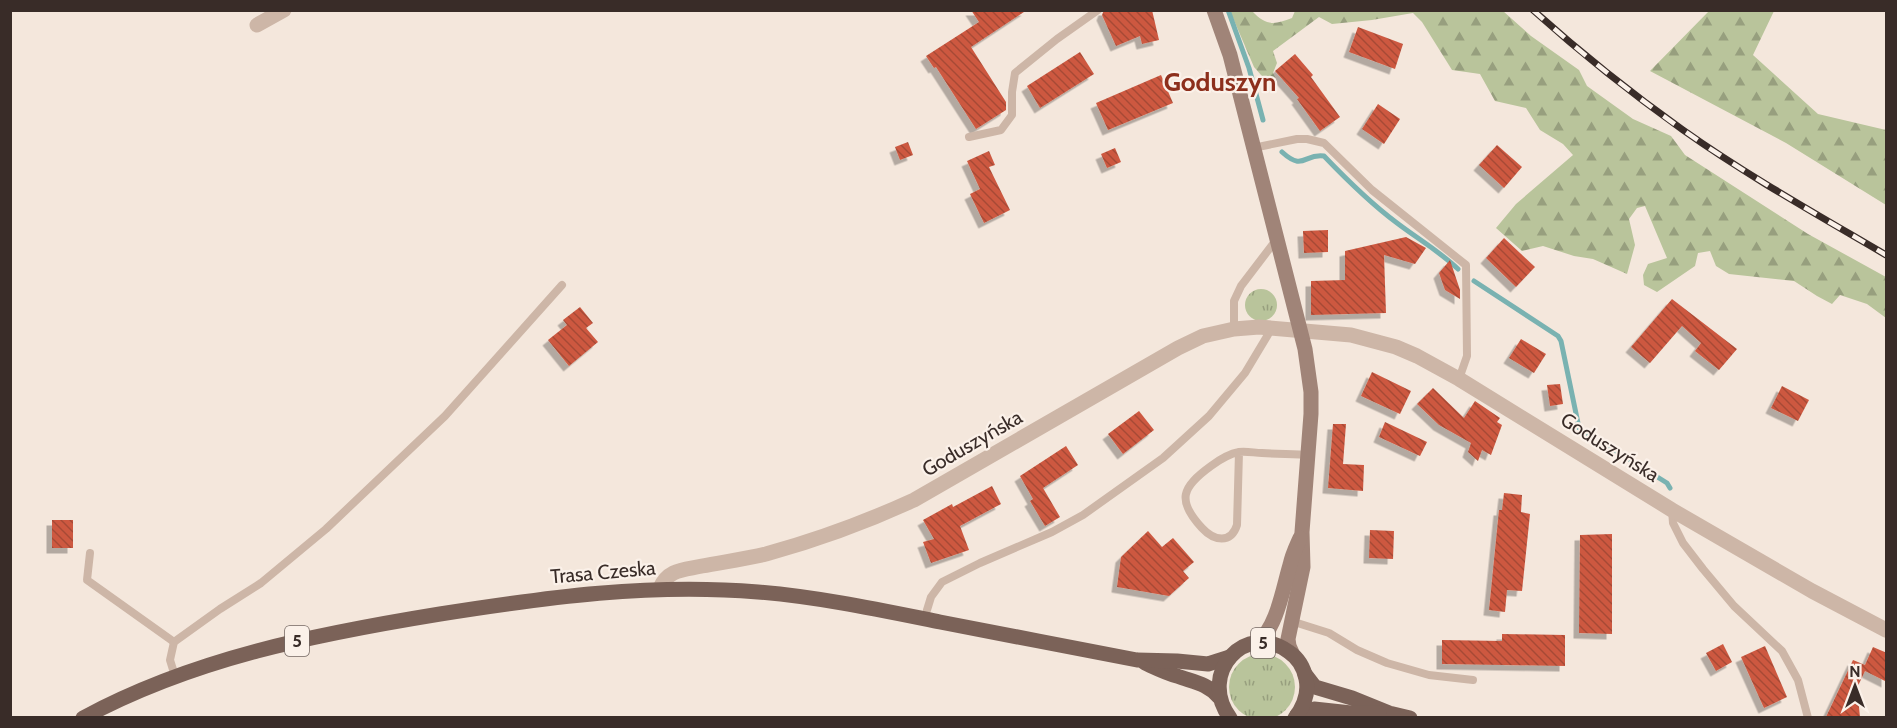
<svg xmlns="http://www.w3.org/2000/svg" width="1897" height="728" font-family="Cabin,sans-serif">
  <defs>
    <pattern id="grass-tufts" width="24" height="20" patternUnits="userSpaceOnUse" patternTransform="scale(1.5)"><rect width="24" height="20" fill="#b9c49b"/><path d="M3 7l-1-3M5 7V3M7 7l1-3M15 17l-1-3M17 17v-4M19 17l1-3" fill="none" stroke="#979f7e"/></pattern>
    <pattern id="forest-firs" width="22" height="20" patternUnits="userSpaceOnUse" patternTransform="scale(1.5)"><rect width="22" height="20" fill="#b9c49b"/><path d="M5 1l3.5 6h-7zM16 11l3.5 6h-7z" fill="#979f7e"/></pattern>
    <pattern id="building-back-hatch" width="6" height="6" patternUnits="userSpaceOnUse" patternTransform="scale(1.5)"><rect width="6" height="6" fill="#cd5941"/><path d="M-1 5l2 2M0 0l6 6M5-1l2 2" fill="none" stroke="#a74a36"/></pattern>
    <filter id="shadow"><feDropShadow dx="-5.5" dy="5.5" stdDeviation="0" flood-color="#0004"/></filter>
  </defs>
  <rect width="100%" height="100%" fill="#f4e7dc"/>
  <g fill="url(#grass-tufts)">
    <circle cx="1261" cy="305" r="16"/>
    <circle cx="1262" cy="687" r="33"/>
  </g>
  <g fill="url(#forest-firs)">
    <path d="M1230,11H1252C1266,26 1274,25 1292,18L1295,11H1503L1531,36L1579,70L1587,86L1633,119L1671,136L1685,155L1808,234L1886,277V318L1867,304L1840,295L1832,304L1817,296L1794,281L1729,274L1716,266L1710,251L1698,253L1695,266L1657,292L1644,285L1643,275L1648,264L1667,258L1645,206L1637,208L1629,219L1635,245L1627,274L1593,259L1574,256L1543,246L1522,251L1496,228L1516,204L1573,155L1563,144L1540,130L1526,108L1495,101L1480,74L1452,70L1422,22L1413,13L1372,20L1332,24L1319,17L1273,51L1277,63L1273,73L1277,81L1268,83L1254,67Z"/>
    <path d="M1709,11H1774L1753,55L1818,114L1886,130V205L1786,143L1650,71Z"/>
  </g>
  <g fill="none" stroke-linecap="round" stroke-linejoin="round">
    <g stroke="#79b2b1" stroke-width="5">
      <path d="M1228,10L1249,68L1263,120"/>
      <path d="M1282,152C1304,172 1304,153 1324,156C1347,180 1370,203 1397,223C1418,239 1439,251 1458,269"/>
      <path d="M1474,281L1558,336L1561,341L1579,428L1667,483L1670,488"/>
    </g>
  </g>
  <g fill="url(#building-back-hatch)" filter="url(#shadow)">
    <path d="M971,10H1027L971,47L1006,102V110L976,129L936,67L934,68L926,56L979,22Z"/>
    <path d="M1104,10H1152L1159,40L1142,44L1140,36L1116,46L1102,15Z"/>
    <path d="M1358,27L1403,44L1395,69L1349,52Z"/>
    <path d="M1080,52L1094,74L1040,108L1027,86Z"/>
    <path d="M1295,54L1313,75L1311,77L1340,117L1320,131L1297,99L1299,98L1275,71Z"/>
    <path d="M1161,75L1173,103L1108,130L1096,103Z"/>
    <path d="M1378,104L1400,119L1384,144L1362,129Z"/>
    <path d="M908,142L913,155L900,160L895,147Z"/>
    <path d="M1497,145L1522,167L1504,188L1479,165Z"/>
    <path d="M1115,148L1121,162L1107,168L1101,154Z"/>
    <path d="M989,151L995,165L989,167L1010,210L984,223L970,194L980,189L967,161Z"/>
    <path d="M1328,230V252L1304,253L1303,231Z"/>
    <path d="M1406,237L1426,248L1415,264L1384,255L1386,313L1311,315V281L1345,280V251Z"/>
    <path d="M1504,238L1535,267L1516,287L1486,258Z"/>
    <path d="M1450,260L1460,290V299L1445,290L1439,273Z"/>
    <path d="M1672,299L1737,349L1719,370L1695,351L1701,343L1682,326L1650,363L1631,347Z"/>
    <path d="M580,307L593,323L586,328L598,342L569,366L548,340L567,325L563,320Z"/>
    <path d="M1521,339L1546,354L1534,373L1509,358Z"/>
    <path d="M1372,372L1411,391L1400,414L1361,396Z"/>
    <path d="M1560,384L1563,404L1550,406L1547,385Z"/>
    <path d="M1782,386L1809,400L1798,421L1771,408Z"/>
    <path d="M1433,388L1464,418L1475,401L1500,418L1497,422L1502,425L1491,455L1482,450L1478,461L1468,452L1471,443L1439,425L1417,404Z"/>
    <path d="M1139,411L1154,430L1123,454L1108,434Z"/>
    <path d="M1385,422L1427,442L1420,456L1379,437Z"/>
    <path d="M1333,424H1346L1343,464L1364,465L1363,491L1328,488Z"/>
    <path d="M1066,446L1078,465L1043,488L1060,517L1045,526L1030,501L1033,499L1020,476Z"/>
    <path d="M992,486L1001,504L960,526L969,550L931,563L923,542L934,539L923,520L952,504L953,507Z"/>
    <path d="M1504,493L1522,495L1521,512L1530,514L1522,591L1507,590L1505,612L1489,610L1499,510H1502Z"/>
    <rect x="52" y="520" width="21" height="28"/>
    <path d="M1370,530L1394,531L1393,559L1369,558Z"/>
    <path d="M1148,531L1162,547L1173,538L1194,562L1183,571L1189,578L1169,596L1117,587L1121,557Z"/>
    <path d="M1612,534V634L1579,633L1580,535Z"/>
    <path d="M1502,634L1565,635V666L1442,664V640L1502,641Z"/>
    <path d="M1723,644L1732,662L1716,671L1706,653Z"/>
    <path d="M1765,646L1787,697L1764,708L1741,657Z"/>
    <path d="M1873,647L1887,653V682L1865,671L1857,688L1860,717H1826L1853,660L1865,665Z"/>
  </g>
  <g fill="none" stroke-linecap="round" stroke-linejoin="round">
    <g stroke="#cdb6a7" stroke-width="8">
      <path d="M969,137L1001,130L1012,115V92L1015,73L1057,39L1098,10"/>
      <path d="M1253,148L1297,139H1307L1324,143L1372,190L1466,265L1467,356L1459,379"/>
      <path d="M1234,329V301L1241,286L1276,240"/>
      <path d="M1239,452L1237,525C1231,544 1214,541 1202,528C1176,500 1182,487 1211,466C1219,460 1228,454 1239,452C1247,451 1255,453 1262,453C1278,454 1293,454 1309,455"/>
      <path d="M1672,510L1673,523L1683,543L1703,569L1734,606L1782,651L1798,680L1808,718"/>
      <path d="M90,553L87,580L174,642"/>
      <path d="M927,610L931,597L942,582L980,563L1052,532L1083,515L1163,458L1209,416L1245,373L1272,328"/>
      <path d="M1291,621L1329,633L1357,650L1387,663L1429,675L1473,680"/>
      <path d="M175,676L170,660L174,642L220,609L261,583L326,529L445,416L562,285"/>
    </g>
    <g stroke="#cdb6a7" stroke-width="15">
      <path d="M257,25L284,10"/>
      <path d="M660,588C668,569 684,570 702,566C723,562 745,559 766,554C817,540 866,522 914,500L1178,348L1203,336L1234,329L1259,327L1351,335L1396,347L1417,356L1459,379L1672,510L1812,591L1886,630"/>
    </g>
    <g stroke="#a08478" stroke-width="15">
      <path d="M1214,10L1230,55L1305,349L1311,392V414L1302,532L1303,567L1288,639L1289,646L1293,655"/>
      <path d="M1257,643C1277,628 1283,588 1290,565C1292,555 1296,547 1300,538"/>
    </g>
    <g stroke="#7b6258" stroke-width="15">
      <path d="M1145,663C1156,668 1166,673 1177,676C1193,682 1207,683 1219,697"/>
      <path d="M1305,674L1315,687L1352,698L1389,713L1410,718"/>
      <path d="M1297,715L1314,709L1351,713H1379"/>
      <path d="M83,718C194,658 317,634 440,614C548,597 650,583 758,592C819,597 880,610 940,622C1006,635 1071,647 1137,660L1177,661L1208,664L1230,657"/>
      <path d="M1230,718C1197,673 1246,620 1289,652C1298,658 1304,668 1306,679C1309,693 1304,706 1295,718"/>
    </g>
    <defs>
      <path id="rail" d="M1533,10C1581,53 1631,93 1683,130C1748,176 1818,215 1886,255"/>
    </defs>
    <use href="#rail" stroke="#392c28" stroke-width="7"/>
    <use href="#rail" stroke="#fbf1e9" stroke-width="4.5" stroke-dasharray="14" stroke-linecap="butt"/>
  </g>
  <g text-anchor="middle" stroke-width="4.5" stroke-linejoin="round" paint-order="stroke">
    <g fill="#fbf1e9" stroke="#736762" stroke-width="1.5">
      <rect x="285" y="626" width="24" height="30" rx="4.5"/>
      <rect x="1251" y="628" width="24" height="30" rx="4.5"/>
    </g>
    <g font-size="18" font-weight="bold" fill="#392c28">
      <text x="297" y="647">5</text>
      <text x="1263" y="649">5</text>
    </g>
    <g font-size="20" fill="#392c28" stroke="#fbf1e9">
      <text transform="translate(972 443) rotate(-30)" y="7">Goduszyńska</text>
      <text transform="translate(1610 447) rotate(32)" y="7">Goduszyńska</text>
      <text transform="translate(603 572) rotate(-5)" y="7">Trasa Czeska</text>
    </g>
    <g font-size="26" font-weight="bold" fill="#8d2f1c" stroke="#fbf1e9">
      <text x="1220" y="91">Goduszyn</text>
    </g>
  </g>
  <rect width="1897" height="728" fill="none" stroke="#392c28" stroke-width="24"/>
  <g transform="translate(1855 686)" stroke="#fbf1e9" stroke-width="4.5" paint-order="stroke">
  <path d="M0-4.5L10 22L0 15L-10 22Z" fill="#392c28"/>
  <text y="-9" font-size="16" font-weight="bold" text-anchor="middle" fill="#392c28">N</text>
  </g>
</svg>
